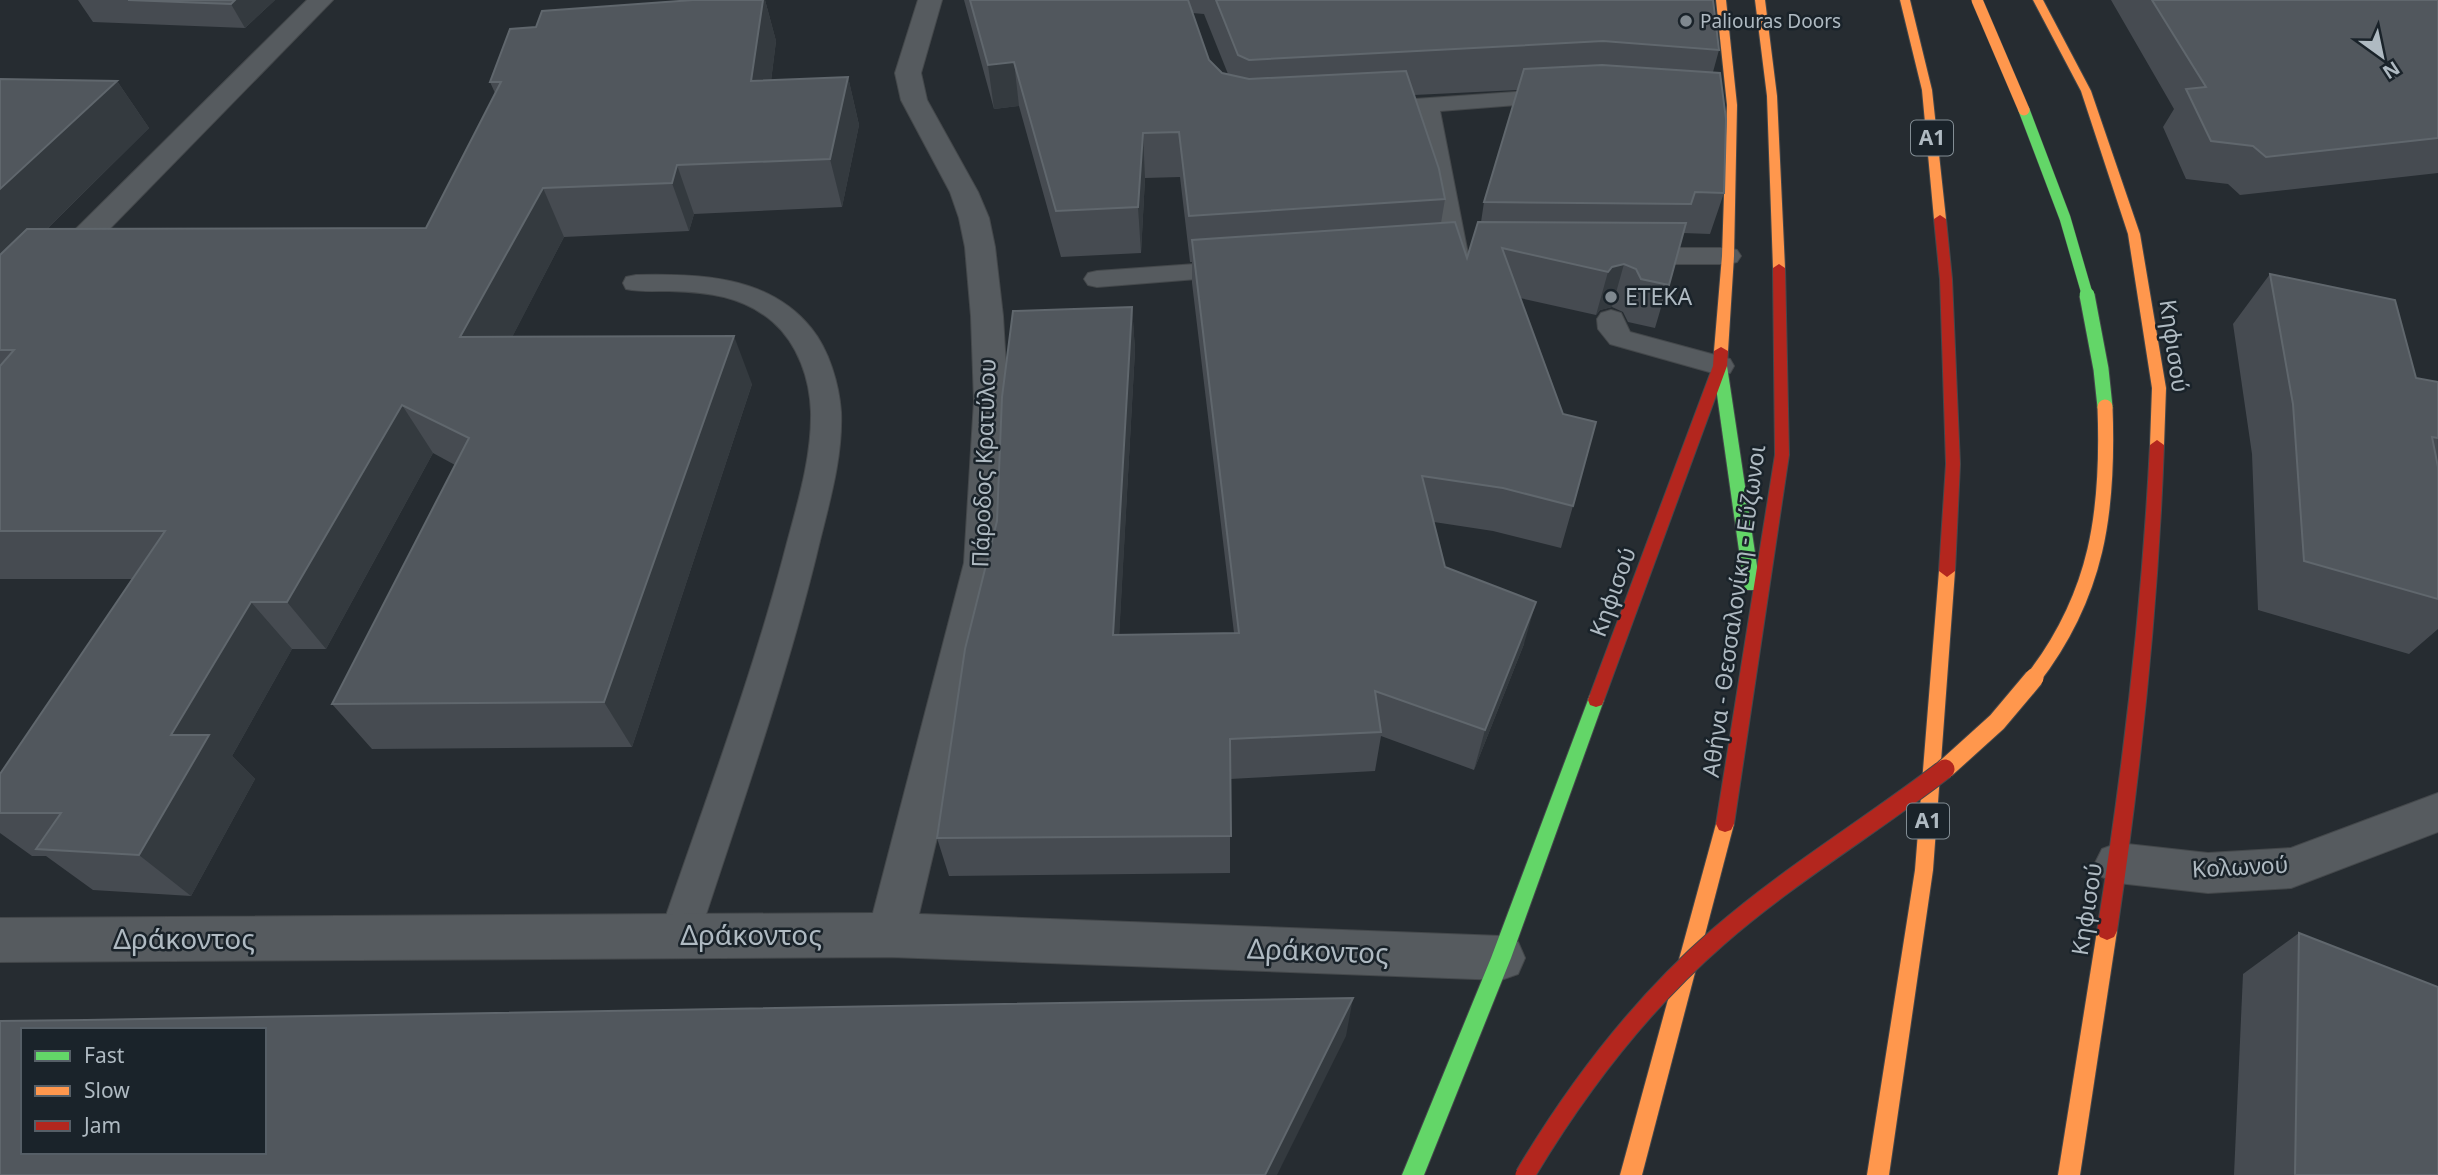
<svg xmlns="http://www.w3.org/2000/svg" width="2438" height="1175" font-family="'Noto Sans',sans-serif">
  <rect width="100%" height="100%" fill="#262c31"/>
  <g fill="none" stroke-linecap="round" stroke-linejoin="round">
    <defs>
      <g id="lane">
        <path d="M1560,89L1568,91L1572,96L1568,101L1440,111L1468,254L1464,260L1455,262L1446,260L1442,254L1417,113L1372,116L1364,114L1360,109L1364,104L1372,102Z"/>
        <path d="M1631,248H1728L1737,250L1741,256L1737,262L1728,264H1631L1622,262L1618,256L1622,250Z"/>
        <path d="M1238,261L1247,263L1251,269L1247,275L1097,287L1088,285L1084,279L1088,273L1097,271Z"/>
        <path d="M636,275C699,274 768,275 811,328C829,350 839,384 841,412C843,461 827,510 816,557C784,686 740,810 699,936L693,949L679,955L665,949L659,936C702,810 749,686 783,558C795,511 812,461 811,412C810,379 798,344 773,322C743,296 707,292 669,291C654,291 640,292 626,289L623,283L626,277Z"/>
        <path d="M1611,310L1621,313L1630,332L1730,359L1734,366L1730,373L1720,375L1610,344L1598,329L1597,319L1601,313Z"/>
      </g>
      <g id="street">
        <path d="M307,0H333L11,330L0,333V304Z"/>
        <path d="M918,0H942L921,73L927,100L978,192L989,218L995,247L1003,316L1008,401L1002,563L919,914L1501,936L1518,942L1525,958L1518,974L1501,980L891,957L0,962V918L873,913L964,563L974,401L971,316L965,247L959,218L950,192L901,100L895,73Z"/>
        <path d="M2438,793V832L2291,888L2208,893L2118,883L2102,877L2095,863L2102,849L2118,843L2208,853L2291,848Z"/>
      </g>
      <g id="fast">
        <path d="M1720,362L1727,366L1760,586L1758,590H1746L1744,586L1713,366Z"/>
        <path d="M1596,693L1602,695L1604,700L1511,958L1424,1175H1402L1491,958L1588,700L1590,695Z"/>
      </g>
      <g id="slow">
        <path d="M1716,0H1726L1737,105L1734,256L1728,351L1721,355L1714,351L1722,256L1727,105Z"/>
        <path d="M1755,0H1765L1777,96L1785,268L1779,272L1773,268L1767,96Z"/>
        <path d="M1900,0H1910L1932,90L1946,219L1940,223L1934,219L1922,90Z"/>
        <path d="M2033,0H2043L2091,91L2140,234L2166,388L2164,445L2157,450L2150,445L2152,388L2128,234L2081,91Z"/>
        <path d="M1947,565L1955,571L1933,870L1889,1175H1867L1915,870L1939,571Z"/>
        <path d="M1725,816L1731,818L1734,824L1642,1175H1620L1716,824L1719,818Z"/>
        <path d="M2107,922L2114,925L2117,931L2080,1175H2058L2097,931L2100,925Z"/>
      </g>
      <g id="jam">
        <path d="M1940,215L1946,219L1952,279L1960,464L1955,571L1947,577L1939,571L1946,464L1940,279L1934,219Z"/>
        <path d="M1779,264L1785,268L1789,455L1734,824L1731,830L1725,832L1719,830L1716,824L1775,455L1773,268Z"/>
        <path d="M1721,347L1728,351L1727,366L1604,700L1602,705L1596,707L1590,705L1588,700L1713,366L1714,351Z"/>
        <path d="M2157,440L2164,445C2158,608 2141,770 2117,931L2114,937L2107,940L2100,937L2097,931C2123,770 2142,608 2150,445Z"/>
      </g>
    </defs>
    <use href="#lane" stroke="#44484b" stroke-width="2"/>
    <use href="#street" stroke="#44484b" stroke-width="2"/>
    <use href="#fast" stroke="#44484b" stroke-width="2"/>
    <use href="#slow" stroke="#44484b" stroke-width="2"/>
    <use href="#jam" stroke="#44484b" stroke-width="2"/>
    <use href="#lane" fill="#565b5f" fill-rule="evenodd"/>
    <use href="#street" fill="#565b5f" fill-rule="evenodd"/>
    <use href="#fast" fill="#63d668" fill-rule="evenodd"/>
    <use href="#slow" fill="#ff974d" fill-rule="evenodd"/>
    <use href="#jam" fill="#b3261e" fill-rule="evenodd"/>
    <defs>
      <path id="fast-bridge-far1" d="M2024,110L2065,218L2088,297"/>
      <path id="fast-bridge" d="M2087,295L2101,369L2105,407"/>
      <path id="slow-bridge-far2" d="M1977,0L2024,110"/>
      <path id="slow-bridge-far1" d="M2032,680C2098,595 2109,511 2105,407"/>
      <path id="slow-bridge" d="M1945,769L1997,722L2034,678"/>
      <path id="jam-bridge" d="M1525,1175C1578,1086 1640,1005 1718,937C1789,875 1871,826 1945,769"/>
    </defs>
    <use href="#fast-bridge-far1" stroke="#44484b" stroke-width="12" stroke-linecap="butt"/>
    <use href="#fast-bridge" stroke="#44484b" stroke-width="17" stroke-linecap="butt"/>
    <use href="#slow-bridge-far2" stroke="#44484b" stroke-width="12" stroke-linecap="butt"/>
    <use href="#slow-bridge-far1" stroke="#44484b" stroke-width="17" stroke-linecap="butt"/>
    <use href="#slow-bridge" stroke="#44484b" stroke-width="21" stroke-linecap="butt"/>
    <use href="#jam-bridge" stroke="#44484b" stroke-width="21" stroke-linecap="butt"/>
    <use href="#fast-bridge-far1" stroke="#63d668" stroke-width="11"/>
    <use href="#fast-bridge" stroke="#63d668" stroke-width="15"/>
    <use href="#slow-bridge-far2" stroke="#ff974d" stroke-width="11"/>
    <use href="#slow-bridge-far1" stroke="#ff974d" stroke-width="15"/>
    <use href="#slow-bridge" stroke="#ff974d" stroke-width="19"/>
    <use href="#jam-bridge" stroke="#b3261e" stroke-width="19"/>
  </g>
  <g fill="#464b51" fill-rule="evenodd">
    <path d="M78,0H275L245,28L93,22Z"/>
    <path d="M693,0H765L776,41L771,81L848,77L859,125L842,207L694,214L689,231L564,237L512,337L752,384L632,747L372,749L332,704L455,465L433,453L326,649H292L232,756L255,779L191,896L93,890L46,856H32L0,833V774L133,579H0V79L117,81L149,128L47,229L426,228L495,93L490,82L536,27Z"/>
    <path d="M964,0H1713L1719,50L1713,72L1724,193L1710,234L1683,233L1655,328L1628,322L1623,312L1612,307L1600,310L1596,315L1520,298L1573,506L1561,548L1493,531L1434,522L1445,567L1524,644L1474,770L1381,736L1375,771L1230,779V873L949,876L937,838L1132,307L1135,350L1119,635L1234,633L1192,283V262H1190L1180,177L1145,178L1141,253L1061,257L1019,106L994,109ZM1192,13L1204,14L1228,74L1222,73L1209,60ZM1518,90L1484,202L1481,222L1467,258L1441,223L1445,199L1414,95Z"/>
    <path d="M2111,0H2438V173L2240,195L2228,184L2186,179L2163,127L2174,109Z"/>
    <path d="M2270,274L2416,378L2438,382V629L2409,654L2258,610L2252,454L2233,324Z"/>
    <path d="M2299,933L2438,1175H2234L2243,974Z"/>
  </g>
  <g fill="#343a3f">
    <path d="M235,0H275L245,28L231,4Z"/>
    <path d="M763,0H765L776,41L765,129L751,81Z"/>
    <path d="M1014,62L1019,106L994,109L988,65Z"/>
    <path d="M848,77L859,125L842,207L830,159Z"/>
    <path d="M117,81L149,128L11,264L0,301V189Z"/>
    <path d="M1143,133L1145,178L1141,253L1138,207Z"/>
    <path d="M677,165L694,214L689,231L672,183Z"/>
    <path d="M543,188L564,237L487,386L460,337Z"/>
    <path d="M1624,264L1612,307L1600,310L1596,315L1608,272L1612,267Z"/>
    <path d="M1132,307L1135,350L1117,676L1113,635Z"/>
    <path d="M734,336L752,384L632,747L604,702Z"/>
    <path d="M402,405L433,453L326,649L287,602Z"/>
    <path d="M251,602L292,649L232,756L255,779L191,896L139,855L171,735Z"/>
    <path d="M1536,602L1524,644L1474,770L1485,730Z"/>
    <path d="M1353,998L1346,1036L1277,1175H1265Z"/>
  </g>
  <g fill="#51575d" stroke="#60676d" stroke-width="2" fill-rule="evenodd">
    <path d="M128,0H235L231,4Z"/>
    <path d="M693,0H763L751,81L848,77L830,159L677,165L672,183L543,188L460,337L734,336L604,702L332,704L469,438L402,405L287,602H251L171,735H209L139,855L36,849L61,813H0V774L165,531H0V366L14,350H0V255L27,229L426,228L501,82H490L510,29L536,27L542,11Z"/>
    <path d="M970,0H1188L1209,60L1222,73L1249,79L1406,71L1439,169L1445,199L1189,216L1179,132L1143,133L1138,207L1056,211L1014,62L988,65Z"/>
    <path d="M1216,0H1713L1719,50L1603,41L1249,60L1238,55Z"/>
    <path d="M2152,0H2438V138L2266,157L2253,146L2211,141L2186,89L2206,87Z"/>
    <path d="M1602,65L1720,73L1726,119L1724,193L1695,192L1691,204L1484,202L1524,69Z"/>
    <path d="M0,79L117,81L0,189Z"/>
    <path d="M1455,222L1467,258L1478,222L1686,223L1669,285L1641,279L1636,269L1624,264L1612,267L1608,272L1502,248L1563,414L1596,422L1573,506L1503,488L1422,476L1445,567L1536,602L1485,730L1375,691L1381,732L1230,739L1231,836L937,838L965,649L997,521L1002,397L1013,311L1132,307L1113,635L1239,633L1192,240Z"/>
    <path d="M2270,274L2395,300L2416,378L2438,382V438L2432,437L2438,467V599L2304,561L2293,404Z"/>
    <path d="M2299,933L2438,987V1175H2295Z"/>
    <path d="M1353,998L1265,1175H0V1021L86,1020ZM23,1030H264V1152H23Z"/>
  </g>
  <g fill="#7f888f" stroke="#1a232a" stroke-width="2.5">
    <circle cx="1686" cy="21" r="7"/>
    <circle cx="1611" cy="297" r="7"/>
  </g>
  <g text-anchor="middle" stroke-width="5" stroke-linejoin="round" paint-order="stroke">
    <g font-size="19" fill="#afbac2" stroke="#1a232a" text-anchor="start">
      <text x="1700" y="28">Paliouras Doors</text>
    </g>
    <g fill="#1a232a" stroke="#828d94" stroke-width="2">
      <rect x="1911" y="120.5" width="42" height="35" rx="5"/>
      <rect x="1907" y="803.5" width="42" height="35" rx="5"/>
    </g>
    <g font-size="21" font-weight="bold" fill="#afbac2">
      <text x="1932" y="145">Α1</text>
      <text x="1928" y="828">Α1</text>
    </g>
    <g font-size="23" fill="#afbac2" stroke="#1a232a" text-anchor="start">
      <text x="1625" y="305">ΕΤΕΚΑ</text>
    </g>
    <g font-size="23" fill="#afbac2" stroke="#1a232a">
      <text transform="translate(2174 346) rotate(82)" y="8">Κηφισού</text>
      <text transform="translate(984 463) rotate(-88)" y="8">Πάροδος Κρατύλου</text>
      <text transform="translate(1613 592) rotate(-70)" y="8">Κηφισού</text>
      <text transform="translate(1734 611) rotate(-82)" y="8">Αθήνα - Θεσσαλονίκη - Εύζωνοι</text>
      <text transform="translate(2240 867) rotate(-3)" y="8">Κολωνού</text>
      <text transform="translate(2087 909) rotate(-81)" y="8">Κηφισού</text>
    </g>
    <g font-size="28" fill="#afbac2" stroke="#1a232a">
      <text x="751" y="945">Δράκοντος</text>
      <text x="184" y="949">Δράκοντος</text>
      <text transform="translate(1318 951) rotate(2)" y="10">Δράκοντος</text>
    </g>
  </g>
  <rect x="21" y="1028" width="245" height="126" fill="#1a232a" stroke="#565f67" stroke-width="2"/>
  <rect x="35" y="1051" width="35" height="10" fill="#63d668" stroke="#565f67" stroke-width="2"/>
  <text x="84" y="1063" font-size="21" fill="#afbac2">Fast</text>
  <rect x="35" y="1086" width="35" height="10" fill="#ff974d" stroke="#565f67" stroke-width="2"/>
  <text x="84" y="1098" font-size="21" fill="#afbac2">Slow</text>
  <rect x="35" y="1121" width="35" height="10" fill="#b3261e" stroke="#565f67" stroke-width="2"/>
  <text x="84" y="1133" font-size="21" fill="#afbac2">Jam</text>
  <g transform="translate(2382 56) rotate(147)" stroke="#1a232a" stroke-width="5" paint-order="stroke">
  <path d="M0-5L12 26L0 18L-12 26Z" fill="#afbac2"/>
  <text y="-10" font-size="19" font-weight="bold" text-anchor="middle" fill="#afbac2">N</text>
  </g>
</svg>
